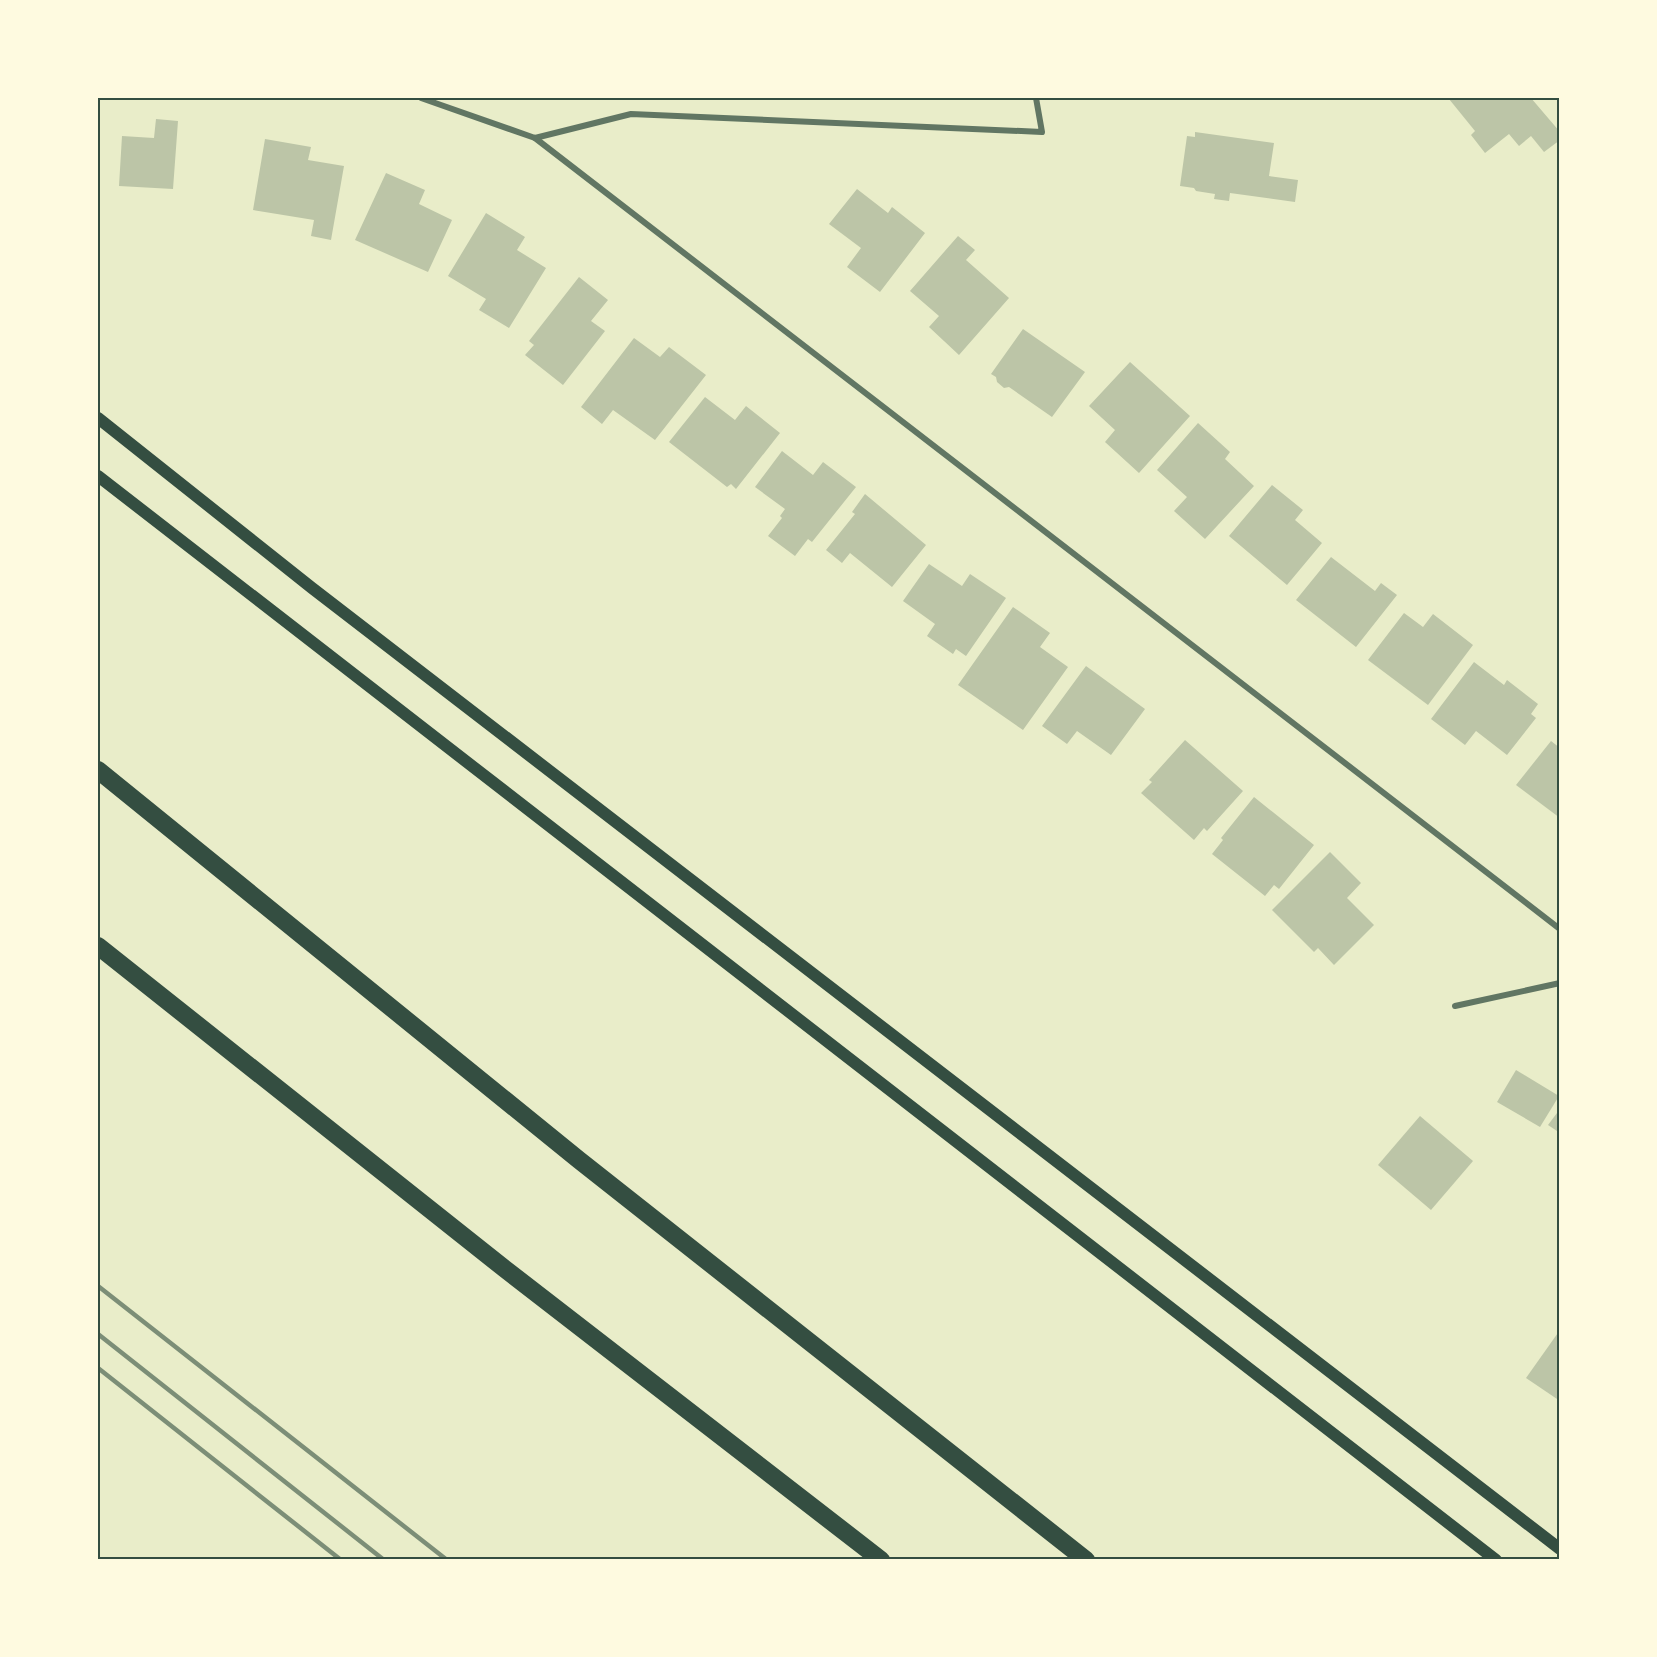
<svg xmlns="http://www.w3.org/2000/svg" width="1657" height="1657" font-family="'Exo 2',sans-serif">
  <rect width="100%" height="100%" fill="#e9edc9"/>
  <g fill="#bcc5a7">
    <path d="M1450,98H1531L1560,132V140L1544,152L1531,136L1519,146L1509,134L1485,153L1471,135L1475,131L1449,99Z"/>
    <path d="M156,119L178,121L173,189L119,186L122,136L154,138Z"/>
    <path d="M1195,132L1274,143L1269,176L1298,180L1295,202L1230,193L1229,201L1214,199L1215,194L1196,191L1194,188L1180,186L1187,136L1195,137Z"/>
    <path d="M265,139L311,147L308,160L344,166L331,240L311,236L314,220L253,210Z"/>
    <path d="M386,173L425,190L419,204L452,220L428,272L355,240Z"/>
    <path d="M857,189L888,213L892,207L925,233L880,292L847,267L861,248L829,224Z"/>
    <path d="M486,213L525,237L517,250L546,268L509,328L479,310L486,299L448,276Z"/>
    <path d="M958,236L975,250L966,260L1009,298L959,355L929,327L939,316L910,291Z"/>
    <path d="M579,277L608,300L591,321L605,331L563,385L525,355L534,345L529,341Z"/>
    <path d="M1023,329L1085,372L1052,417L1009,387L1004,388L997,382L996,377L991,374Z"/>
    <path d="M634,338L660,357L669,347L706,375L655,440L613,410L602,424L581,407Z"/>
    <path d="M1130,362L1190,416L1139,473L1105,442L1115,430L1089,406Z"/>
    <path d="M705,397L735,420L746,406L780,433L736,489L731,484L727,487L669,442Z"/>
    <path d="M1198,423L1230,452L1225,459L1254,486L1205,539L1174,511L1187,497L1157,470Z"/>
    <path d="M782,451L813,475L823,462L856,487L812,542L808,539L795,556L768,536L782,518L780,516L785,509L755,487Z"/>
    <path d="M1272,485L1303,510L1295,520L1322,543L1287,585L1229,536Z"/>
    <path d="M865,494L926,545L892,587L850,553L842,563L826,550L855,514L852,512Z"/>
    <path d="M1331,557L1375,591L1381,583L1397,595L1356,647L1296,600Z"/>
    <path d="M929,564L962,586L970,574L1006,598L966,656L956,649L953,654L927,636L935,624L903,601Z"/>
    <path d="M1013,607L1050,633L1040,647L1068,667L1023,730L958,685Z"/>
    <path d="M1404,613L1423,627L1433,614L1473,645L1428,705L1368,660Z"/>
    <path d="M1474,662L1504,685L1507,680L1538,704L1531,714L1536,718L1507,755L1476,731L1465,745L1431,719Z"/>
    <path d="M1086,666L1145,709L1111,755L1077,731L1067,744L1042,726Z"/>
    <path d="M1185,740L1243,791L1207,831L1204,828L1194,840L1141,793L1152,782L1149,780Z"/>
    <path d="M1551,741L1560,748V818L1516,785Z"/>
    <path d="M1254,797L1314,845L1279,889L1274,885L1265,896L1212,854L1223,840L1221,838Z"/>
    <path d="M1330,852L1361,883L1347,898L1374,925L1334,965L1318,948L1314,952L1272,910Z"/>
    <path d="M1516,1070L1559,1096L1540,1127L1497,1102Z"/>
    <path d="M1560,1109V1133L1548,1125Z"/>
    <path d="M1420,1116L1473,1161L1431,1210L1378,1165Z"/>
    <path d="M1560,1330V1401L1526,1378Z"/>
  </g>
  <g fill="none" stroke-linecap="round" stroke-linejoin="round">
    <g stroke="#617663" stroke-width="6">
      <path d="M421,98L535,138L631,114L1042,132L1036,98"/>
      <path d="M535,138L1560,929"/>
      <path d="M1455,1006L1560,983"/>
    </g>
    <g stroke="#344e41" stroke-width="12">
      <path d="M98,418L312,588L1560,1549"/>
      <path d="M98,476L1496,1560"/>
    </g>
    <g stroke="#344e41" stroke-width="18">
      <path d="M98,770L579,1160L1086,1560"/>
      <path d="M98,946L505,1269L881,1560"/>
    </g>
    <g stroke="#7c8e77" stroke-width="4.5">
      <path d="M98,1286L447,1560"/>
      <path d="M98,1334L384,1560"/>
      <path d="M98,1368L341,1560"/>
    </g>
  </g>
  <rect width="1657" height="1657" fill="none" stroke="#fefae0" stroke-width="198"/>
  <rect x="99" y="99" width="1459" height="1459" fill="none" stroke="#344e41" stroke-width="2"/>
</svg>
